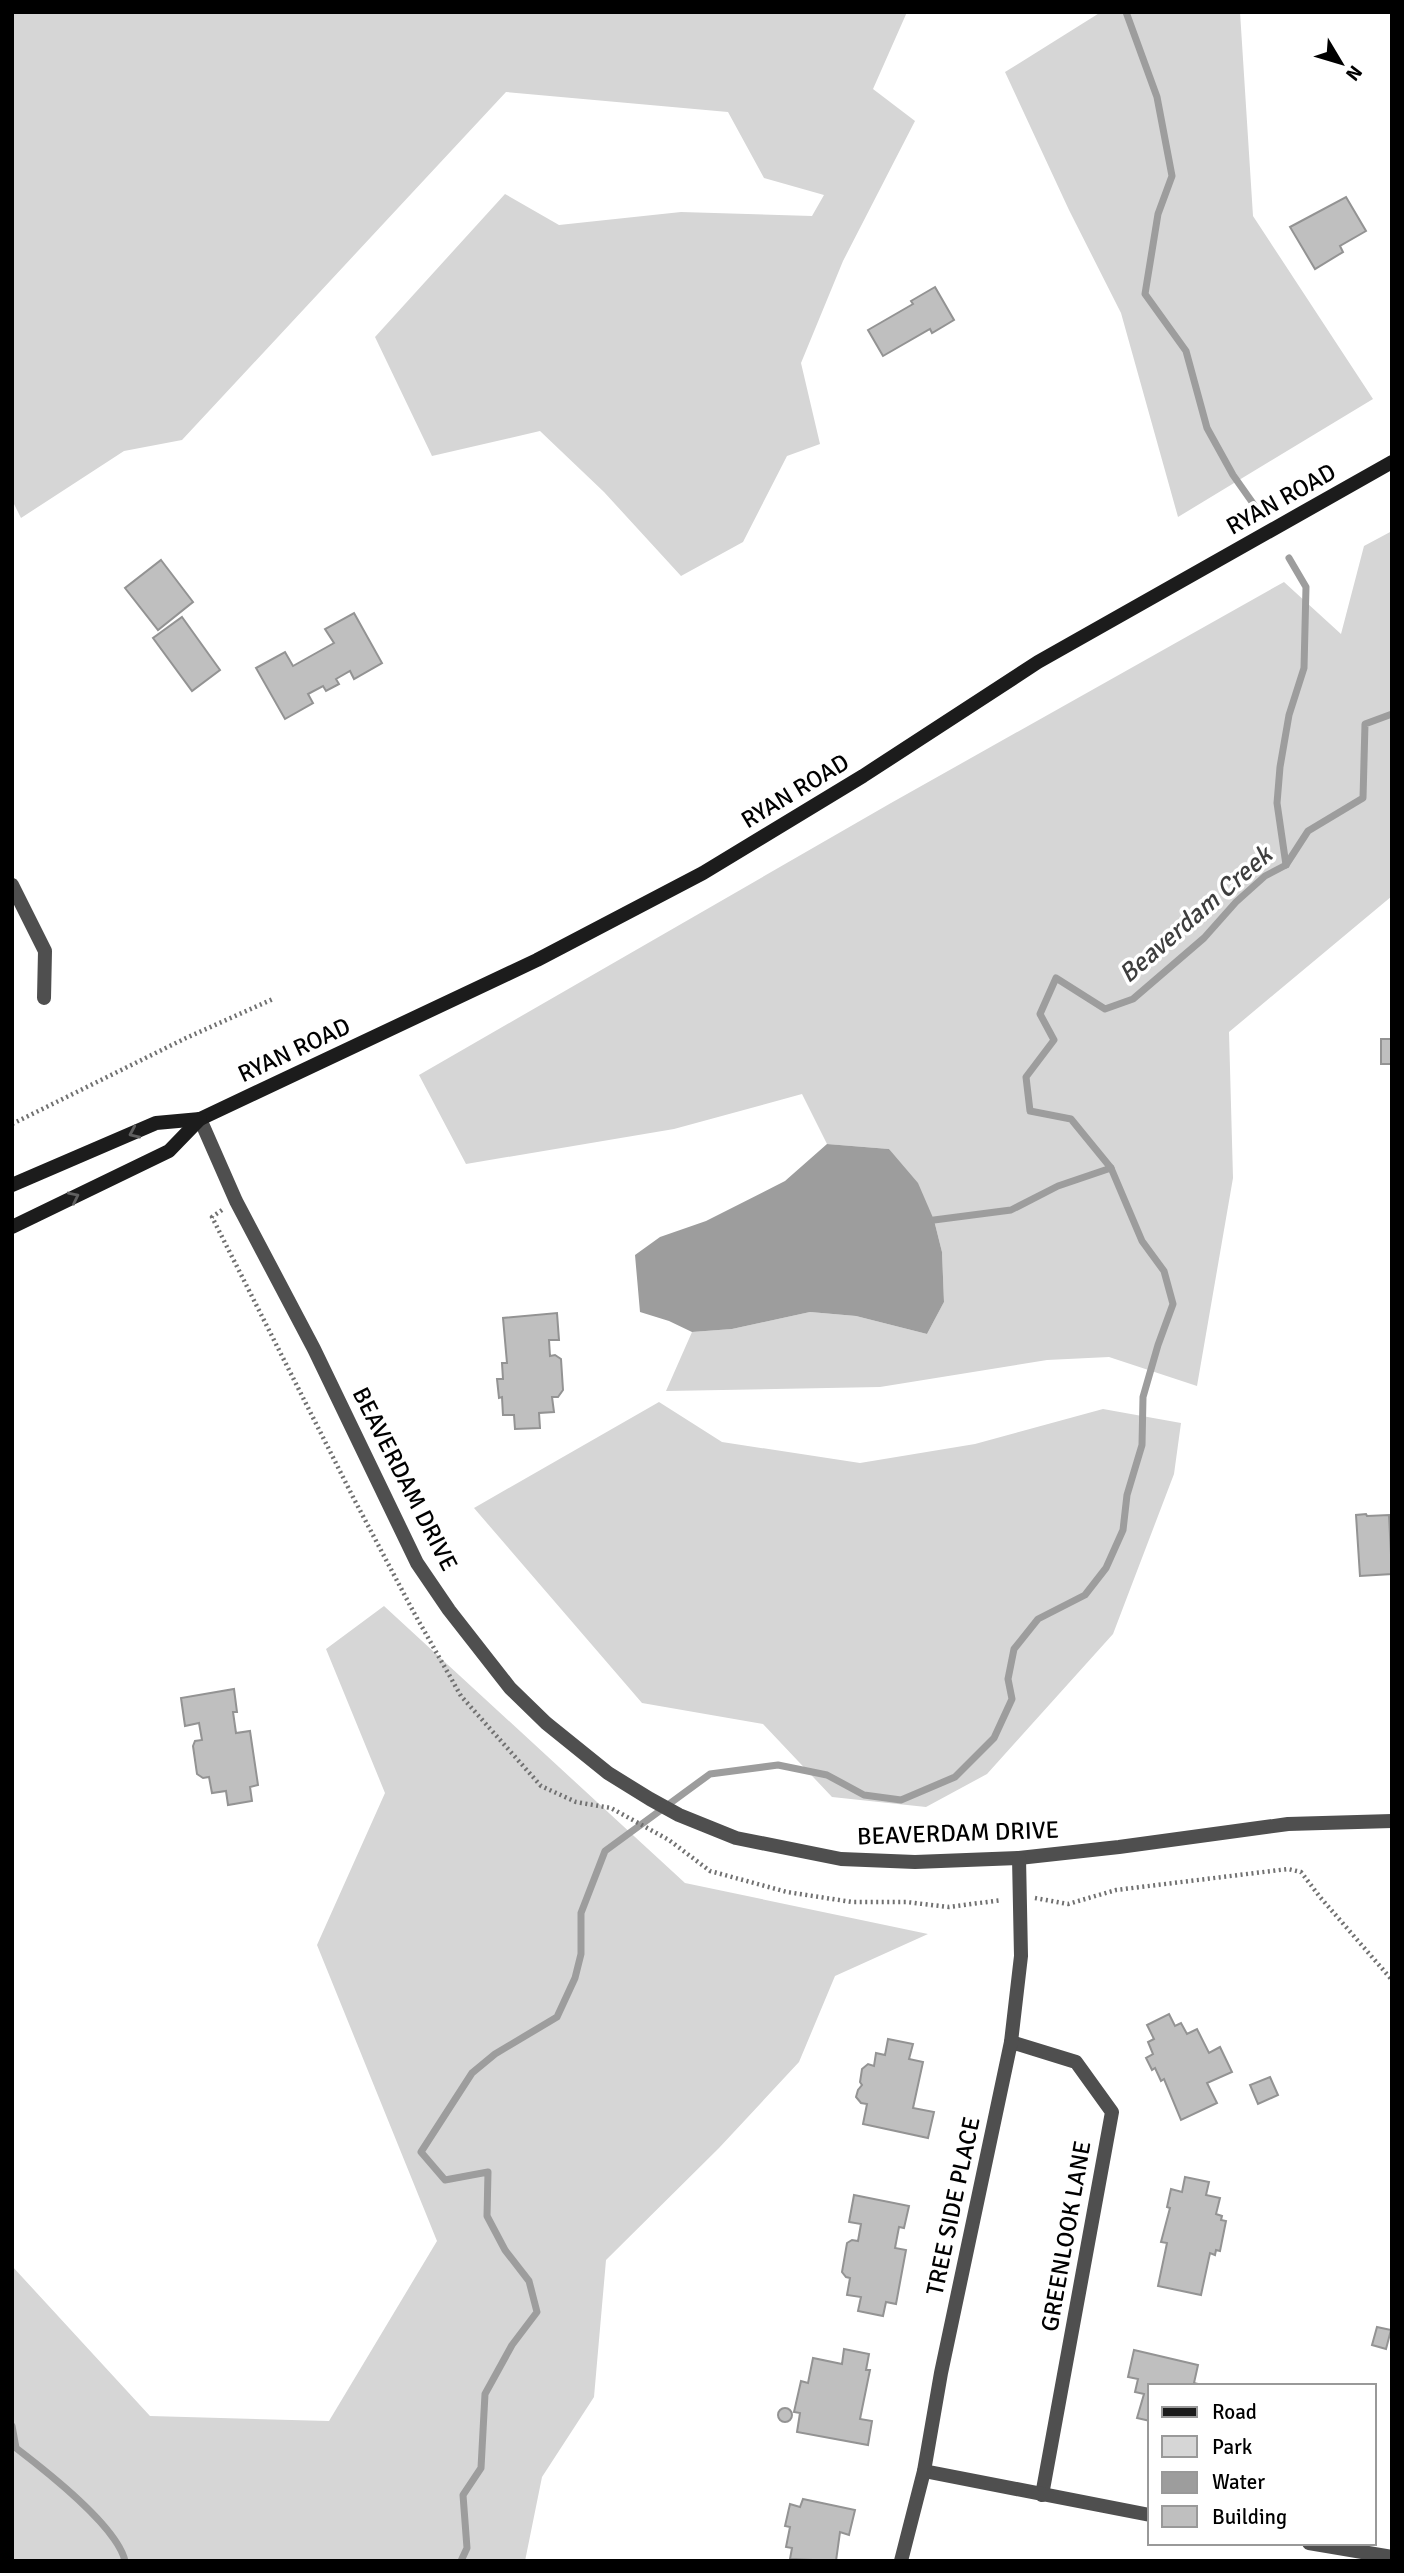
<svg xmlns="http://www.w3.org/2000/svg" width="1404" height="2573" font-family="Signika,sans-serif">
  <rect width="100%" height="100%" fill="#fff"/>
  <g fill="#d6d6d6">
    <path d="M12,12H907L873,89L915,121L843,261L801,363L820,444L787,456L743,542L681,576L604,492L540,431L432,456L375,337L505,194L559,225L681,212L812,216L824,195L764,178L728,112L506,92L182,440L124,451L21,518L12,500Z"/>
    <path d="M1101,12H1240L1253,216L1373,399L1178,517L1121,313L1069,210L1005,72Z"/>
    <path d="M1392,531V896L1229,1032L1233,1178L1197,1386L1109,1357L1047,1360L880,1387L666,1391L692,1332L732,1329L810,1312L856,1316L927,1334L944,1302L942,1252L934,1220L889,1149L827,1144L802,1094L674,1129L466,1164L419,1075L891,803L1284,582L1341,634L1364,546Z"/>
    <path d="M659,1402L722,1442L860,1463L975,1444L1103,1409L1181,1423L1174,1474L1113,1634L987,1774L926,1807L832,1797L763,1724L642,1703L474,1508Z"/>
    <path d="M384,1606L685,1883L928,1934L835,1976L799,2062L719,2148L606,2260L594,2397L542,2477L525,2561H12V2266L150,2416L329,2421L437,2241L317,1945L385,1793L326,1649Z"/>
  </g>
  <path fill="#9d9d9d" d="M827,1144L889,1149L918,1183L934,1220L942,1252L944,1302L927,1334L856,1316L810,1312L732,1329L692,1332L669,1321L640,1312L635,1255L660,1237L706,1221L785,1181Z"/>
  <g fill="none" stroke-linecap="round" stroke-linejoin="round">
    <g stroke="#9d9d9d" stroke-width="7">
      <path d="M1126,12L1157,97L1172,176L1158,214L1145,294L1186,351L1207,428L1233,475L1257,509"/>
      <path d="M1286,865L1277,803L1280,767L1289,715L1304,668L1306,587L1289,558"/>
      <path d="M934,1220L1011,1210L1058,1186L1111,1168"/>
      <path d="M12,2426L16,2448C46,2471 117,2526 125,2561"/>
      <path d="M461,2561L467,2548L463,2495L481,2468L485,2394L512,2345L537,2312L529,2281L505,2250L487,2216L488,2172L445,2180L421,2152L472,2073L495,2054L557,2017L575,1978L581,1954V1913L605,1851L710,1774L778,1765L827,1775L864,1795L901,1800L955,1777L994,1738L1012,1699L1008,1679L1014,1649L1038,1619L1085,1595L1106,1568L1123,1530L1127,1495L1142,1445L1143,1397L1158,1345L1173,1304L1164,1271L1142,1241L1111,1168L1071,1119L1030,1111L1026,1077L1054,1040L1040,1014L1056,978L1105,1009L1133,999L1204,938L1236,902L1265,876L1286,865L1308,831L1363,798L1365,724L1392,714"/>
    </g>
  </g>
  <g fill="#bfbfbf" stroke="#939393" stroke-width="2">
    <path d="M1346,197L1366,231L1340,246L1343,252L1315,269L1290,227Z"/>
    <path d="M935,287L954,320L932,333L930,329L883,356L868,330L913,304L911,301Z"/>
    <path d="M161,560L193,602L158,630L125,588Z"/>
    <path d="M354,613L382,663L354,679L350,671L336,679L339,684L326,691L323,686L308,694L313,703L285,719L256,668L285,652L293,666L334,643L325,629Z"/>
    <path d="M182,617L220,670L192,691L153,638Z"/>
    <rect x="1381" y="1039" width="11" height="25"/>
    <path d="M557,1313L559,1340H549L550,1356L555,1355L561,1359L563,1390L558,1397H552L554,1412L539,1413L540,1428L515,1429L514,1415H503L502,1397L499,1398L497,1379H503L502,1363H507L503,1318Z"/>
    <path d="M1366,1514L1367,1516L1389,1515L1392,1574L1360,1576L1356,1515Z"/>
    <path d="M234,1689L237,1712H233L236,1733L250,1731L258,1785L250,1787L252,1801L228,1805L226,1791L212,1793L209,1777L203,1778L197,1774L193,1746L195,1741L202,1740L199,1723L185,1726L181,1698Z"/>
    <path d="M1169,2014L1175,2026L1181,2023L1187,2034L1197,2029L1209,2053L1220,2047L1232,2072L1207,2083L1217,2103L1181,2120L1164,2079L1161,2081L1155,2068L1152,2070L1146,2058L1153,2054L1148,2042L1154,2039L1147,2025Z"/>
    <path d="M888,2039L913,2044L909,2059L923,2062L913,2108L934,2112L928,2138L863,2124L867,2104L861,2103L856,2097L858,2090L862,2085L860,2082L862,2069L868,2064L874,2066L876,2053L885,2055Z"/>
    <path d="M1270,2077L1278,2095L1258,2104L1250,2085Z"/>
    <path d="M1185,2177L1209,2182L1206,2195L1220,2198L1216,2214L1222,2216L1221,2220L1226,2221L1220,2251L1216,2250L1215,2255L1210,2253L1201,2295L1158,2286L1167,2243L1161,2242L1170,2208L1167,2207L1171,2189L1182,2192Z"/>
    <path d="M854,2195L909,2206L904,2228L899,2227L895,2248L906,2250L896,2304L886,2302L883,2316L858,2311L861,2297L847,2295L850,2278L846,2277L842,2272L847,2243L852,2240L858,2241L861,2224L849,2222Z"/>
    <path d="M1377,2327L1391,2330L1386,2349L1372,2345Z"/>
    <path d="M844,2349L869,2354L866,2370H870L860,2419L872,2421L868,2445L797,2432L800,2413L794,2412L801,2381L808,2383L813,2358L842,2364Z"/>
    <path d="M1134,2350L1198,2365L1194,2383L1206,2386H1150V2421L1137,2418L1144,2394L1135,2392L1138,2379L1128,2377Z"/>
    <circle cx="785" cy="2415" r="7"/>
    <path d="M803,2499L855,2510L849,2535L840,2532L836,2561L790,2559L792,2548L786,2547L790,2527L785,2526L790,2504L800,2507Z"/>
  </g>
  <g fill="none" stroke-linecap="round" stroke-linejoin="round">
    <g stroke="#717171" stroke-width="4.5" stroke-dasharray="2 3.5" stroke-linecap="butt">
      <path d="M12,1124L186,1038L273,999"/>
      <path d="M222,1210L212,1217L354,1499L413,1611L461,1696L541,1786L576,1802L611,1808L669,1840L710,1871L787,1892L852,1902H906L949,1907L1002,1900"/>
      <path d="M1035,1898L1068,1904L1116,1890L1288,1869L1301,1872L1320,1897L1392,1980"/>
    </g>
    <g stroke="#4f4f4f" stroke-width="14">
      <path d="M12,885L45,951L44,998"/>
      <path d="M200,1119L236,1201L314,1349L417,1563L449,1610L510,1688L546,1723L608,1773L650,1799L679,1815L736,1838L841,1859L915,1862L1019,1858L1119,1847L1288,1824L1392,1821"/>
      <path d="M1011,2042L1076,2062L1112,2112L1042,2495"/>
      <path d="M924,2471L1150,2515"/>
      <path d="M1309,2543L1392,2557"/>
      <path d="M901,2561L924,2471L941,2373L1011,2042L1021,1956L1019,1858"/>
    </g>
    <g stroke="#1c1c1c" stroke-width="14">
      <path d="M12,1185L156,1123L200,1119L537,960L703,873L863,776L1038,662L1392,462"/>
      <path d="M12,1227L169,1151L200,1119"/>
    </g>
  </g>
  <defs><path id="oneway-chevron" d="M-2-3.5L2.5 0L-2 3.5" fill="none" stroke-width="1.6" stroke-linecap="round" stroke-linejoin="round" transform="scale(1.75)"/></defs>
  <g stroke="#606060">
    <use href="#oneway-chevron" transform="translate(134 1133) rotate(156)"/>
    <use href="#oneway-chevron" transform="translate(74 1197) rotate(-26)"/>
  </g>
  <g text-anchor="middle" stroke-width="7" stroke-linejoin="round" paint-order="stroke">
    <g font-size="24" fill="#000" stroke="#fff">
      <text transform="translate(1281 499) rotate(-29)" y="8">RYAN ROAD</text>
      <text transform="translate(795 791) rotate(-31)" y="8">RYAN ROAD</text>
      <text transform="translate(294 1050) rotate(-25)" y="8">RYAN ROAD</text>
      <text transform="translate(405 1479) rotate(63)" y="8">BEAVERDAM DRIVE</text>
      <text transform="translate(958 1833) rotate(-2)" y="8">BEAVERDAM DRIVE</text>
      <text transform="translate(953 2206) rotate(-78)" y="8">TREE SIDE PLACE</text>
      <text transform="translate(1066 2236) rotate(-80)" y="8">GREENLOOK LANE</text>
    </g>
    <g font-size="26" font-style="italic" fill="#3e3e3e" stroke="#fff">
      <text transform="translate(1195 914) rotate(-41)" y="9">Beaverdam Creek</text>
    </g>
  </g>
  <rect width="1404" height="2573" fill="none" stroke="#000000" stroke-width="28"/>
  <rect x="1148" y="2384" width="228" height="161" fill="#ffffff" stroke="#999999" stroke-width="2"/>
  <rect x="1162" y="2407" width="35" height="10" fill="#1c1c1c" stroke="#999999" stroke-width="2"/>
  <text x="1212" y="2419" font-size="21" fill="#000000">Road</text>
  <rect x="1162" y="2436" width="35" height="21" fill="#d6d6d6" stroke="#999999" stroke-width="2"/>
  <text x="1212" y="2454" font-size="21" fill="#000000">Park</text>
  <rect x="1162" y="2472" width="35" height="21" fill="#9d9d9d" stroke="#999999" stroke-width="2"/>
  <text x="1212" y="2489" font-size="21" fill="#000000">Water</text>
  <rect x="1162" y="2506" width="35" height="21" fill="#bfbfbf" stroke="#999999" stroke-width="2"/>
  <text x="1212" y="2524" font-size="21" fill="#000000">Building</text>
  <g transform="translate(1341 63) rotate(128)" stroke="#ffffff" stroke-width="5" paint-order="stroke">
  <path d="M0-5L12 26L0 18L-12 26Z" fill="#000000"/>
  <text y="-10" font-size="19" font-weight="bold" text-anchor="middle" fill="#000000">N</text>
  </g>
</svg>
